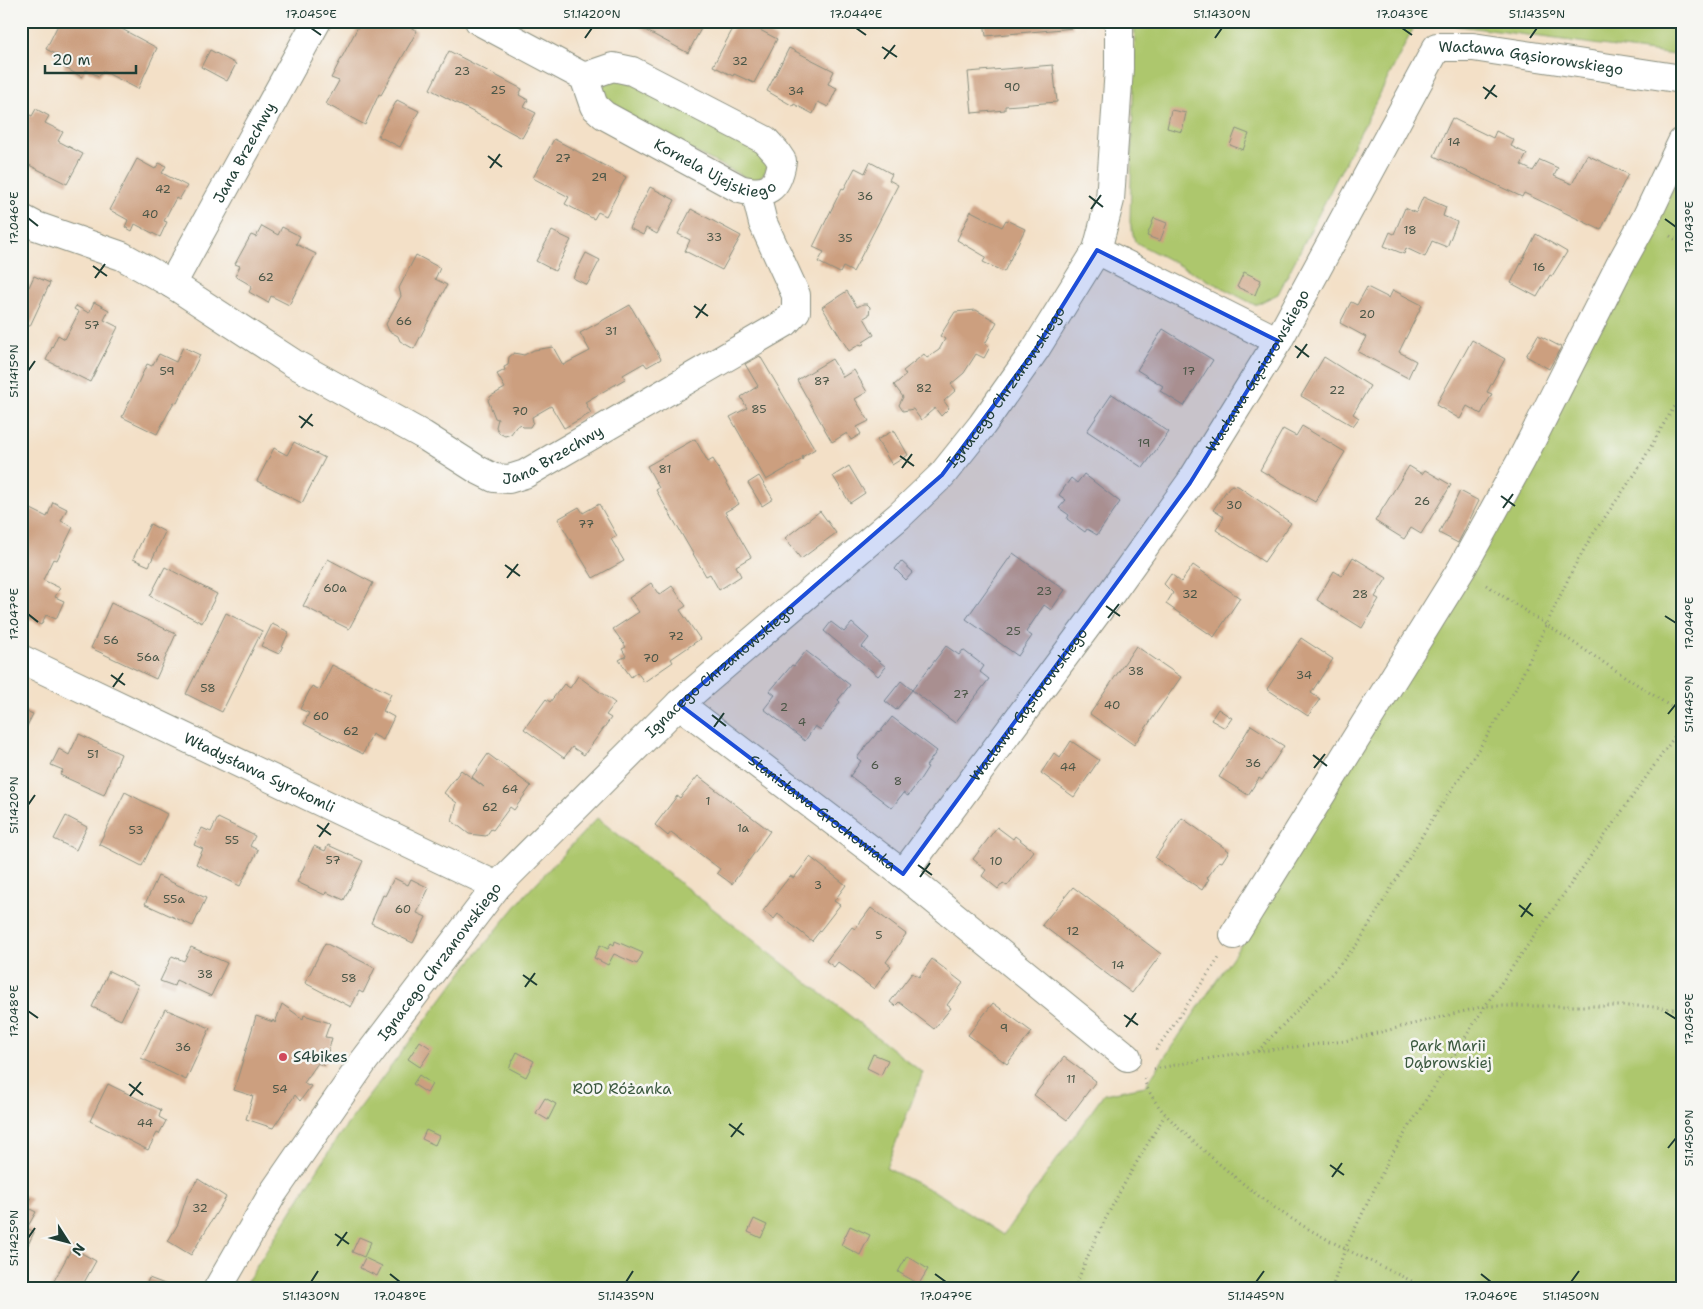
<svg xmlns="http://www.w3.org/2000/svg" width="1703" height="1309" font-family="'Shantell Sans',sans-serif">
  <rect width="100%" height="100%" fill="#f6f6f2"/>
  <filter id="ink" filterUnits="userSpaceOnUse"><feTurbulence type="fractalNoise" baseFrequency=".02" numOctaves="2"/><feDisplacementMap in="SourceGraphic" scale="10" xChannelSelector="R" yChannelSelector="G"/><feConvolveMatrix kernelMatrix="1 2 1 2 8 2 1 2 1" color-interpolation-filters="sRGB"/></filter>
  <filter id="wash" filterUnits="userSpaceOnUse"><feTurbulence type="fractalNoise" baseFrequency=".0096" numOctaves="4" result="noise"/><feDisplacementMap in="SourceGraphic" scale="20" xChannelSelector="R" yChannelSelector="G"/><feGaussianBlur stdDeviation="1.12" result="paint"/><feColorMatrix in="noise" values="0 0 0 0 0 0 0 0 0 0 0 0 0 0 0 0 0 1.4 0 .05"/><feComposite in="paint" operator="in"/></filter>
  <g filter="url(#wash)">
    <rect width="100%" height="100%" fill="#f3e0c7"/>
    <g fill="#adc76d" stroke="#668250">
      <path d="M1135,21H1417L1278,294L1255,305L1135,242L1130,222Z"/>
      <path d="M1423,21H1682V56Z"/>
      <path d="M615,75L760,145L769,161C766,172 764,176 753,181L607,108C603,91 598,84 615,75Z"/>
      <path d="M1682,173V1288H243L338,1137L462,972L526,894L597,818L923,1073L886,1168L941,1195L1003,1235L1104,1094L1145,1086L1263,912Z"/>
    </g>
    <g id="blocks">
      <g fill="#cc9f7f">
        <path d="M60,21H107L157,48L138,89L103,71L99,76L86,70L82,77L63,67L67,60L46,49Z"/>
        <path d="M361,21H369L374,24L375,21H400L417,31L381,95L379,94L365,125L326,104L339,81L331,78Z"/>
        <path d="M628,21H705L688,53Z"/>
        <path d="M737,21H743L777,39L754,83L734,74L733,76L713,66Z"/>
        <path d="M984,21H1072L1073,28L986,36Z"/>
        <path d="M789,48L834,71L828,84L837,88L828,107L818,102L813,114L794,104L793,106L767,91Z"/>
        <path d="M210,50L236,64L227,81L201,67Z"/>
        <path d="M449,51L522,89L519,95L528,100L524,107L536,113L522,138L430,89Z"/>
        <path d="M1053,65L1057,102L1005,106V110L972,113L968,72Z"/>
        <path d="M397,100L419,111L400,147L378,136Z"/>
        <path d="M36,109L49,116L45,123L63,132L58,141L83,154L67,184L21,161V111L32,116Z"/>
        <path d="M1171,110L1186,113L1182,132L1167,128Z"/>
        <path d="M1452,118L1493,138L1496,131L1514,140L1511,146L1527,154L1521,165L1533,171L1540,160L1558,168L1554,176L1572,184L1587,155L1628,174L1601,230L1524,193L1522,197L1434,156Z"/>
        <path d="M1236,129L1249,134L1243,150L1230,145Z"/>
        <path d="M554,139L626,177L606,216L598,212L594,219L565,204L569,197L533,178Z"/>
        <path d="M137,159L155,169L159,163L166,166L162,173L187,186L179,200L176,198L170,209L164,221L167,222L160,237L135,224L132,231L125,227L128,220L110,210Z"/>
        <path d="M870,162L892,174L889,180L898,185L853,272L843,267L840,273L818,262L824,252L813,247L842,188L844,189L855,168L865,173Z"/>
        <path d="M650,187L675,200L657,234L646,228L643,235L629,228Z"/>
        <path d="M1423,197L1446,207L1443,216L1457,222L1447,247L1432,241L1425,257L1406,248L1404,254L1384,246L1390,232L1394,234L1405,208L1416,213Z"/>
        <path d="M691,209L741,236L722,270L685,251L690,240L678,234Z"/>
        <path d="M971,211L1002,227L1006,220L1025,229L1004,272L983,262L986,257L957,240Z"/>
        <path d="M1154,218L1167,223L1160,241L1147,236Z"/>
        <path d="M262,226L278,235L282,227L300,236L296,244L316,254L289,305L271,296L268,303L265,301L249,292L252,286L235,276L240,266L235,264L251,235L256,237Z"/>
        <path d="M552,231L571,240L555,271L536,261Z"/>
        <path d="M1536,234L1567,252L1552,276L1550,275L1537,297L1511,283Z"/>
        <path d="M586,253L600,260L587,285L573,278Z"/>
        <path d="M416,255L440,268L435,279L447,285L414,349L400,341L398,336L389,331L386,324L401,296L399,288Z"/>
        <path d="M1244,272L1261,280L1255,295L1237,287Z"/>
        <path d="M34,276L50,283L30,326H27L21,340V284L29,287Z"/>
        <path d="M1367,287L1389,298L1393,290L1422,305L1399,352L1416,361L1408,378L1358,352L1366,337L1340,323L1351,302L1357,305Z"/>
        <path d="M847,291L857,307L863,304H867L870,307L869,315L864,318L874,335L863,342L864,344L861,345L860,344L849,351L822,307Z"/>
        <path d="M94,302L109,310L104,320L118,327L90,382L46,360L58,335L65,339L79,312L74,309L76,306L89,313Z"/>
        <path d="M630,305L661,359L647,367L644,363L623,375L625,379L585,402L591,413L564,428L551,406L532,417L533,422L530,427H523L520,424L516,427L511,434L505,436L499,433L496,427L498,419L495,418L488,400L491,396L505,388L497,374L505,370L504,367L508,365L509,357L514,353L524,355L534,350L553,347L563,365L590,351L580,333Z"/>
        <path d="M976,310L997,322L985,344L990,347L984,358L976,354L964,373L951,384L956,390L944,401L949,408L941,416L935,408L921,420L913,409L903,411L899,405L903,397L894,385L906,375L903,371L924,354L927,358L939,350L945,339L940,336L955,312Z"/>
        <path d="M1163,329L1213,360L1184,406L1160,391L1163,386L1137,370Z"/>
        <path d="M1538,335L1561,347L1549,369L1526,356Z"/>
        <path d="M1472,340L1505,359L1487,392L1492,394L1481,414L1467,406L1460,419L1436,405Z"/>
        <path d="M183,347L200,355L177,403L174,402L157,434L122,417L147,364L152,366L159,354L176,362Z"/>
        <path d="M760,356L815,449L802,457L803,459L766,480L730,417L747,408L741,397L758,386L745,364Z"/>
        <path d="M1324,357L1370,386L1353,414L1359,418L1353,426L1301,396Z"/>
        <path d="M832,359L843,377L854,370L867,392L855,399L869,421L857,427L861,434L851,440L847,433L832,442L797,380Z"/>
        <path d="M1112,394L1169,432L1143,468L1087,431Z"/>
        <path d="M1302,426L1345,452L1315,502L1260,470L1283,429L1296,436Z"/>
        <path d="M894,430L908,455L892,465L877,440Z"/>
        <path d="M695,439L708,462L713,459L739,504L725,512L751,557L736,566L741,576L719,590L710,574L706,576L656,490L659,488L647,466Z"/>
        <path d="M294,442L325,458L302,503L257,481L274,448L287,455Z"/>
        <path d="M849,466L865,493L850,503L833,476Z"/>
        <path d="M1409,466L1422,474L1425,470L1451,485L1421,534L1411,528L1404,539L1375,521Z"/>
        <path d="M1084,474L1120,502L1097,535L1087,529L1085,532L1067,519L1069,515L1059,508L1066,500L1059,495L1071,478L1077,483Z"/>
        <path d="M759,476L773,499L762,506L748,483Z"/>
        <path d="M1232,485L1238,486L1291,523L1264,562L1216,530L1224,517L1213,510L1229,487Z"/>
        <path d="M1460,491L1479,501L1458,543L1439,533Z"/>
        <path d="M53,502L67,509L61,521L73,527L57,560L53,559L43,580L60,588L55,597L64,601L56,619L46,615L41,625L21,615V530L31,509L47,517Z"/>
        <path d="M599,504L617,536L611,539L624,561L593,578L558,519L579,507L583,513Z"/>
        <path d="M820,511L836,533L801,559L785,538Z"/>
        <path d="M150,524L165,532L149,566L133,559Z"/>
        <path d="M1013,553L1065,590L1051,610L1044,605L1026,632L1032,636L1018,656L966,619Z"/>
        <path d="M1353,557L1387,578L1375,597L1379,599L1362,628L1317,600L1334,571L1342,576Z"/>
        <path d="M328,559L373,583L349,629L303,606Z"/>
        <path d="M901,561L913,572L906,580L895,569Z"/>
        <path d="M1193,565L1240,598L1214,637L1166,604L1173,593L1164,584L1171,574L1181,582Z"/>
        <path d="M165,567L217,594L202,623L150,596Z"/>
        <path d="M651,583L659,595L672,586L686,606L680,610L700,639L671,659L673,662L644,682L637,672L631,677L619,660L626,656L622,649L626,647L613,629L639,612L629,598Z"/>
        <path d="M111,603L176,634L156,679L91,648Z"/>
        <path d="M226,613L262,631L222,712L186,694Z"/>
        <path d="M831,622L844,632L852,623L869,638L862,647L886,667L878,676L824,631Z"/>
        <path d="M272,624L289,632L279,654L261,646Z"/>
        <path d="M1301,638L1333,659L1311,693L1320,699L1308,716L1267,689Z"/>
        <path d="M946,646L959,655L963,650L984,666L980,672L989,679L955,723L912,690L896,710L885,701L901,681L912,690Z"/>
        <path d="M1136,646L1181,677L1134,745L1090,714Z"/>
        <path d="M806,651L850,685L838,700L840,702L821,730L815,726L805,741L764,709L775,695L770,691L792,665L794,666Z"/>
        <path d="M332,665L391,694L383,711L394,717L383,740L372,734L363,754L304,724L309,713L300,709L312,686L320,690Z"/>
        <path d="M578,676L615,703L606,715L611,718L584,755L572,747L564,758L524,729L546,699L550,702L564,684L570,688Z"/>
        <path d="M21,709L33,714L21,738Z"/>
        <path d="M1218,709L1232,718L1225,728L1211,720Z"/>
        <path d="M892,717L937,751L926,766L928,767L919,781L908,796L903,793L892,808L850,776L861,761L857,758L868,743H869L879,731L880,732Z"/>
        <path d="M1251,725L1284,746L1262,780L1259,778L1248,795L1219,777Z"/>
        <path d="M79,734L121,754L104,795L60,775L63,770L51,765L59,749L69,755Z"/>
        <path d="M1071,741L1099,760L1074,797L1041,773L1054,753L1060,758Z"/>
        <path d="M488,754L531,786L514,810L510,807L493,830L491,829L486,836L469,834L452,821L457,803L444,793L461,770L484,787L472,777Z"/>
        <path d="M698,776L770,831L732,884L717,873L720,869L671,832L668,836L655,825L677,796L680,798Z"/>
        <path d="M125,792L167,814L142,866L99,844Z"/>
        <path d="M66,816L87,827L76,850L54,839Z"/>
        <path d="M218,818L255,836L250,846L258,850L240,886L196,864L203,849L194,845L202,828L211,832Z"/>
        <path d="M1182,818L1229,851L1222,862L1219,861L1213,870L1207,878L1209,879L1202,890L1155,858Z"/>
        <path d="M997,827L1013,839L1015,836L1034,851L1007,886L1003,883L998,889L982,876L986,870L973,859Z"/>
        <path d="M328,845L363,861L344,900L326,892L325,895L297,882L314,846L325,851Z"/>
        <path d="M810,857L846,885L834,901L840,905L812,941L778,914L774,919L763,911L790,876L794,878Z"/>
        <path d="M158,876L206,898L193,926L145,904Z"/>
        <path d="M394,878L408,885L411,879L429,888L417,913L426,917L413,943L371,923L383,895L385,896Z"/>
        <path d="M1073,887L1161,954L1132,993L1042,925Z"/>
        <path d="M871,908L906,934L886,962L891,966L874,989L838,962L834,967L826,961L852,927L855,929Z"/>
        <path d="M615,941L643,953L637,964L614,954L608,965L594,958L600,945L608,949L611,943L614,945Z"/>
        <path d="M325,943L375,968L363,993L359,991L351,1007L305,983Z"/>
        <path d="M191,947L227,963L211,996L176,980L174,986L160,981L172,956L184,961Z"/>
        <path d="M932,959L963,983L947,1005L951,1008L934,1029L899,1002L895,1006L890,1002L912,973L919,977Z"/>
        <path d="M109,971L138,985L121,1020L92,1007Z"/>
        <path d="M993,1003L1032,1032L1007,1064L968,1035Z"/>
        <path d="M282,1004L303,1019L304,1015L330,1023L325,1037L332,1038L324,1066L318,1063L304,1083L308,1086L309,1085L311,1086L300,1101L295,1095L273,1128L246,1119L253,1096L234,1090L256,1016L273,1022V1020L275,1023Z"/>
        <path d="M165,1009L210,1028L186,1080L141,1058Z"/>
        <path d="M420,1041L432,1049L420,1067L408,1059Z"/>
        <path d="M517,1052L534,1061L526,1077L509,1068Z"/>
        <path d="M873,1054L888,1060L881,1075L867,1068Z"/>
        <path d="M1064,1057L1096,1081L1067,1120L1034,1095Z"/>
        <path d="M419,1075L432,1084L427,1093L413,1084Z"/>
        <path d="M108,1084L161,1110L159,1117L166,1121L159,1134L157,1133L148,1150L90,1121Z"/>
        <path d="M545,1098L556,1104L548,1120L536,1113Z"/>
        <path d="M426,1130L439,1136L435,1145L422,1139Z"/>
        <path d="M198,1179L226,1197L191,1255L168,1241L178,1224L187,1196Z"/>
        <path d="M21,1194L31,1199L26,1207L36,1212L27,1228L34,1232L28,1245L21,1242Z"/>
        <path d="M754,1219L767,1225L761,1238L748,1232Z"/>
        <path d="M850,1226L870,1235L860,1255L841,1245Z"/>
        <path d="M359,1237L371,1242L364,1257L352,1252Z"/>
        <path d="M72,1248L96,1261L81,1288H50Z"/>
        <path d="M907,1256L928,1269L919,1284L898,1272Z"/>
        <path d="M365,1258L382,1266L377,1276L360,1268Z"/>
        <path d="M149,1278L170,1286V1288H145Z"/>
      </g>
    </g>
  </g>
  <g filter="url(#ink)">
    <use href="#blocks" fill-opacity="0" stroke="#898e7e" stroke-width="1"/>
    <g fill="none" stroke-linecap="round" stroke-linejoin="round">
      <defs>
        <g id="minor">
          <path id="s1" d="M479,21L584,77L594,106L604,115L740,189C767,196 778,189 782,161L776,152L765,140L632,71L613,67L584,77"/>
          <path id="s2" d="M21,218L36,226L122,256L172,284L293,363L423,435L478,470L494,478L509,479L525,474L785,323L796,311V295L763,223L758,203L759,192"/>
          <path d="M1097,250L1278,341"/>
          <path id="s3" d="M172,284L317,21"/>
          <path id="s4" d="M21,659L497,886"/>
          <path id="s5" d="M679,704L903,874L1127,1057"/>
          <path id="s6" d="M903,874L1107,599L1190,483L1278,341L1437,47H1473L1682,79"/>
          <path d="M1234,935L1462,568L1522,459L1620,265L1646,218L1682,142"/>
          <path id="s7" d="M218,1288L273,1193L364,1061L497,886L679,704L899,516L942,475L982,425L1035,350L1097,250L1110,200L1119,68V21"/>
        </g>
      </defs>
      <use href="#minor" stroke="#898e7e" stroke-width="30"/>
      <g stroke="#898e7e" stroke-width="3" stroke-dasharray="1 4" stroke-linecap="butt">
        <path d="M1670,236L1682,244"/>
        <path d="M1486,585L1682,714"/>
        <path d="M1156,1050L1219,958"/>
        <path d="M1258,1051L1328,978L1359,942L1431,821L1486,738L1515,690L1573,569L1591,537L1637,471L1666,420L1682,396"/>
        <path d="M1154,1069L1227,1055L1345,1041L1485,1006H1645L1682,1010"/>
        <path d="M1144,1079C1152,1105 1174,1123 1193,1141C1219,1164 1247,1188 1275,1208C1322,1240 1375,1263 1426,1288"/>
        <path d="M1075,1288C1098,1226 1131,1171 1165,1115"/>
        <path d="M1332,1288L1345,1249L1390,1157L1485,1006L1682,726"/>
      </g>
      <use href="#minor" stroke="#fff" stroke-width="28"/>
    </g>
  </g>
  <path fill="#1d4ed8" fill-opacity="0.2" stroke="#1d4ed8" stroke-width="4" stroke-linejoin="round" d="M1097,250L1278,341L1190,483L903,874L679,704L942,475L1035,350Z"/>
  <path fill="none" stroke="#1f3d34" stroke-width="2" d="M311,28L321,35M856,28L866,35M1402,28L1412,35M585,38L592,28M1215,38L1222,28M1530,38L1537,28M882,47L897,57M884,59L895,45M1483,87L1497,97M1485,99L1495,85M488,156L502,167M490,168L500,154M1089,196L1103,207M1091,209L1101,195M28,218L38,226M1665,219L1676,227M93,266L107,276M95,278L105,264M694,306L708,316M696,318L706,304M1295,346L1309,357M1297,358L1307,344M28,371L35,361M299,416L313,426M301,428L312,414M900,456L914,466M902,468L912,454M1501,496L1515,506M1503,508L1513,494M505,565L520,576M507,578L518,564M1106,606L1120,616M28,614L38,622M1665,616L1676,623M1108,618L1119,604M111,675L125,685M113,687L123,673M1668,714L1676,704M712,715L726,726M714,727L724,713M1313,755L1327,766M1314,768L1325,754M28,805L35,795M317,825L331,835M319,837L329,823M918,865L932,875M920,877L930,863M1519,905L1533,916M1521,917L1531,903M523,975L537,985M525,987L535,973M28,1011L38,1018M1665,1012L1676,1019M1124,1015L1138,1025M1126,1027L1136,1013M129,1084L143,1095M130,1096L141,1082M729,1124L744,1135M731,1137L742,1123M1668,1148L1676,1138M1330,1165L1344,1175M1332,1177L1342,1163M335,1234L349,1244M28,1238L35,1228M337,1246L347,1232M390,1274L400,1282M935,1274L946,1282M1481,1274L1491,1282M311,1282L318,1271M626,1282L633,1271M1256,1282L1264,1271M1571,1282L1579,1271"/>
  <circle fill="#d1495b" stroke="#f6f6f2" stroke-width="2" cx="283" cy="1057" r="5"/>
  <g text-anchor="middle" stroke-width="5" stroke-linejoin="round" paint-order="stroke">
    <g font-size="12" fill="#4a5647">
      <text x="740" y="65">32</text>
      <text x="462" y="75">23</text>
      <text x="1012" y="91">90</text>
      <text x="498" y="94">25</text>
      <text x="796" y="95">34</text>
      <text x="1454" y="146">14</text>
      <text x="563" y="162">27</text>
      <text x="599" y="181">29</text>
      <text x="163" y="193">42</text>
      <text x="865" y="200">36</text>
      <text x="150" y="218">40</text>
      <text x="1410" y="234">18</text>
      <text x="714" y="241">33</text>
      <text x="845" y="242">35</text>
      <text x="1539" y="271">16</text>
      <text x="266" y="281">62</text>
      <text x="1367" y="318">20</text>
      <text x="404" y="325">66</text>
      <text x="92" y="329">57</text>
      <text x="611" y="335">31</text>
      <text x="167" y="375">59</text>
      <text x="1189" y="375">17</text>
      <text x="822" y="385">87</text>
      <text x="924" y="392">82</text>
      <text x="1337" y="394">22</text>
      <text x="759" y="413">85</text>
      <text x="520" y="415">70</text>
      <text x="1144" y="447">19</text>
      <text x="665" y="473">81</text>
      <text x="1422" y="505">26</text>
      <text x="1234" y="509">30</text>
      <text x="586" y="528">77</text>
      <text x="335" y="592">60a</text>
      <text x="1044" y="595">23</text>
      <text x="1190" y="598">32</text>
      <text x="1360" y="598">28</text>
      <text x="1013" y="635">25</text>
      <text x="676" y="640">72</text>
      <text x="111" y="644">56</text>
      <text x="148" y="661">56a</text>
      <text x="651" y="662">70</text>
      <text x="1136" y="675">38</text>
      <text x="1304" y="679">34</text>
      <text x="208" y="692">58</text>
      <text x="961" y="698">27</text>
      <text x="1112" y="709">40</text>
      <text x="784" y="711">2</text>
      <text x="321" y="720">60</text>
      <text x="802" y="726">4</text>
      <text x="351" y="735">62</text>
      <text x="93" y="758">51</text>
      <text x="1253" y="767">36</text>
      <text x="875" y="769">6</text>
      <text x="1068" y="771">44</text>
      <text x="898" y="785">8</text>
      <text x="510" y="793">64</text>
      <text x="708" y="805">1</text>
      <text x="490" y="811">62</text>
      <text x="743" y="832">1a</text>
      <text x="136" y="834">53</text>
      <text x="232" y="844">55</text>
      <text x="333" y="864">57</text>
      <text x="996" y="865">10</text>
      <text x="818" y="889">3</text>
      <text x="174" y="903">55a</text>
      <text x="403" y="913">60</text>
      <text x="1073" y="935">12</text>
      <text x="879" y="939">5</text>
      <text x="1118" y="969">14</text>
      <text x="205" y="978">38</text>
      <text x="349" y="982">58</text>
      <text x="1004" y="1032">9</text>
      <text x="183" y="1051">36</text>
      <text x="1071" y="1083">11</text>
      <text x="280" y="1093">54</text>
      <text x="145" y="1127">44</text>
      <text x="200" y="1212">32</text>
    </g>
    <g font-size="15" fill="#1f3d34" stroke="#f6f6f2">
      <text dy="5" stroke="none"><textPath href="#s6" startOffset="1081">Wacława Gąsiorowskiego</textPath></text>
      <text dy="5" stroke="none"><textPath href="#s3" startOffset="150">Jana Brzechwy</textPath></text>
      <text dy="5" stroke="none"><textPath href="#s1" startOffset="288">Kornela Ujejskiego</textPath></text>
      <text dy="5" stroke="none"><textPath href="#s6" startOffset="616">Wacława Gąsiorowskiego</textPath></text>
      <text dy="5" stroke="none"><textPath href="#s7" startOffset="1205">Ignacego Chrzanowskiego</textPath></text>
      <text dy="5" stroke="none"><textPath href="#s2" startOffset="606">Jana Brzechwy</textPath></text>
      <text dy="5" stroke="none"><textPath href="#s7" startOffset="800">Ignacego Chrzanowskiego</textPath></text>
      <text dy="5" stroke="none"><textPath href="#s6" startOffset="211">Wacława Gąsiorowskiego</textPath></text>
      <text dy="5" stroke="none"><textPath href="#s4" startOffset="264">Władysława Syrokomli</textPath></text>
      <text dy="5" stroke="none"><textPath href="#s5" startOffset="180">Stanisława Grochowiaka</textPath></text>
      <text dy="5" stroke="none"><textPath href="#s7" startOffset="395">Ignacego Chrzanowskiego</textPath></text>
    </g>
    <g font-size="15" fill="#3b593f" stroke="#f6f6f2">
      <text x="1448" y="1051">Park Marii<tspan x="1448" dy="17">Dąbrowskiej</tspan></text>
      <text x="622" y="1094">ROD Różanka</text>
    </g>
    <g font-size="15" fill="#1f3d34" stroke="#f6f6f2" text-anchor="start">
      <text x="293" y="1062">S4bikes</text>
    </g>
  </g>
  <rect width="1703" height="1309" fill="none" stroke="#f6f6f2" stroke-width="55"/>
  <g transform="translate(68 1242) rotate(126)" stroke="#f6f6f2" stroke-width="4" paint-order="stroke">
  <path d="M0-4L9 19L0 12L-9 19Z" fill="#1f3d34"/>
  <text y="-8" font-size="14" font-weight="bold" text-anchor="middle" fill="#1f3d34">N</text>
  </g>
  <path d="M45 65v8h91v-8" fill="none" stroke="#1f3d34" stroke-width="2.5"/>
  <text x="52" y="65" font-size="15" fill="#1f3d34" stroke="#f6f6f2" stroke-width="4" paint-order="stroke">20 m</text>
  <rect x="28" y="28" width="1648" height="1254" fill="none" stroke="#1f3d34" stroke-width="2"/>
  <g font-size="12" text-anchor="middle" fill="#1f3d34">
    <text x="311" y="18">17.045°E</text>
    <text x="592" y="18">51.1420°N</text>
    <text x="856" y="18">17.044°E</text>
    <text x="1222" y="18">51.1430°N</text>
    <text x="1402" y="18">17.043°E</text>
    <text x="1537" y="18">51.1435°N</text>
    <text transform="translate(14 218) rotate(-90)" y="4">17.046°E</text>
    <text transform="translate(1689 227) rotate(-90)" y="4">17.043°E</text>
    <text transform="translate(14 371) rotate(-90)" y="4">51.1415°N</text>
    <text transform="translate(14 614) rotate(-90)" y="4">17.047°E</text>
    <text transform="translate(1689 623) rotate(-90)" y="4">17.044°E</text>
    <text transform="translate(1689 704) rotate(-90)" y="4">51.1445°N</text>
    <text transform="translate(14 805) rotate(-90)" y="4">51.1420°N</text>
    <text transform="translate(14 1011) rotate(-90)" y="4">17.048°E</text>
    <text transform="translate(1689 1019) rotate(-90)" y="4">17.045°E</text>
    <text transform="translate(1689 1138) rotate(-90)" y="4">51.1450°N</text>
    <text transform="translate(14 1238) rotate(-90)" y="4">51.1425°N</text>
    <text x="311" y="1300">51.1430°N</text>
    <text x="400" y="1300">17.048°E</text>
    <text x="626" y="1300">51.1435°N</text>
    <text x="946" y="1300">17.047°E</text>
    <text x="1256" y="1300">51.1445°N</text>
    <text x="1491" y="1300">17.046°E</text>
    <text x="1571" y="1300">51.1450°N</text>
  </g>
</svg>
